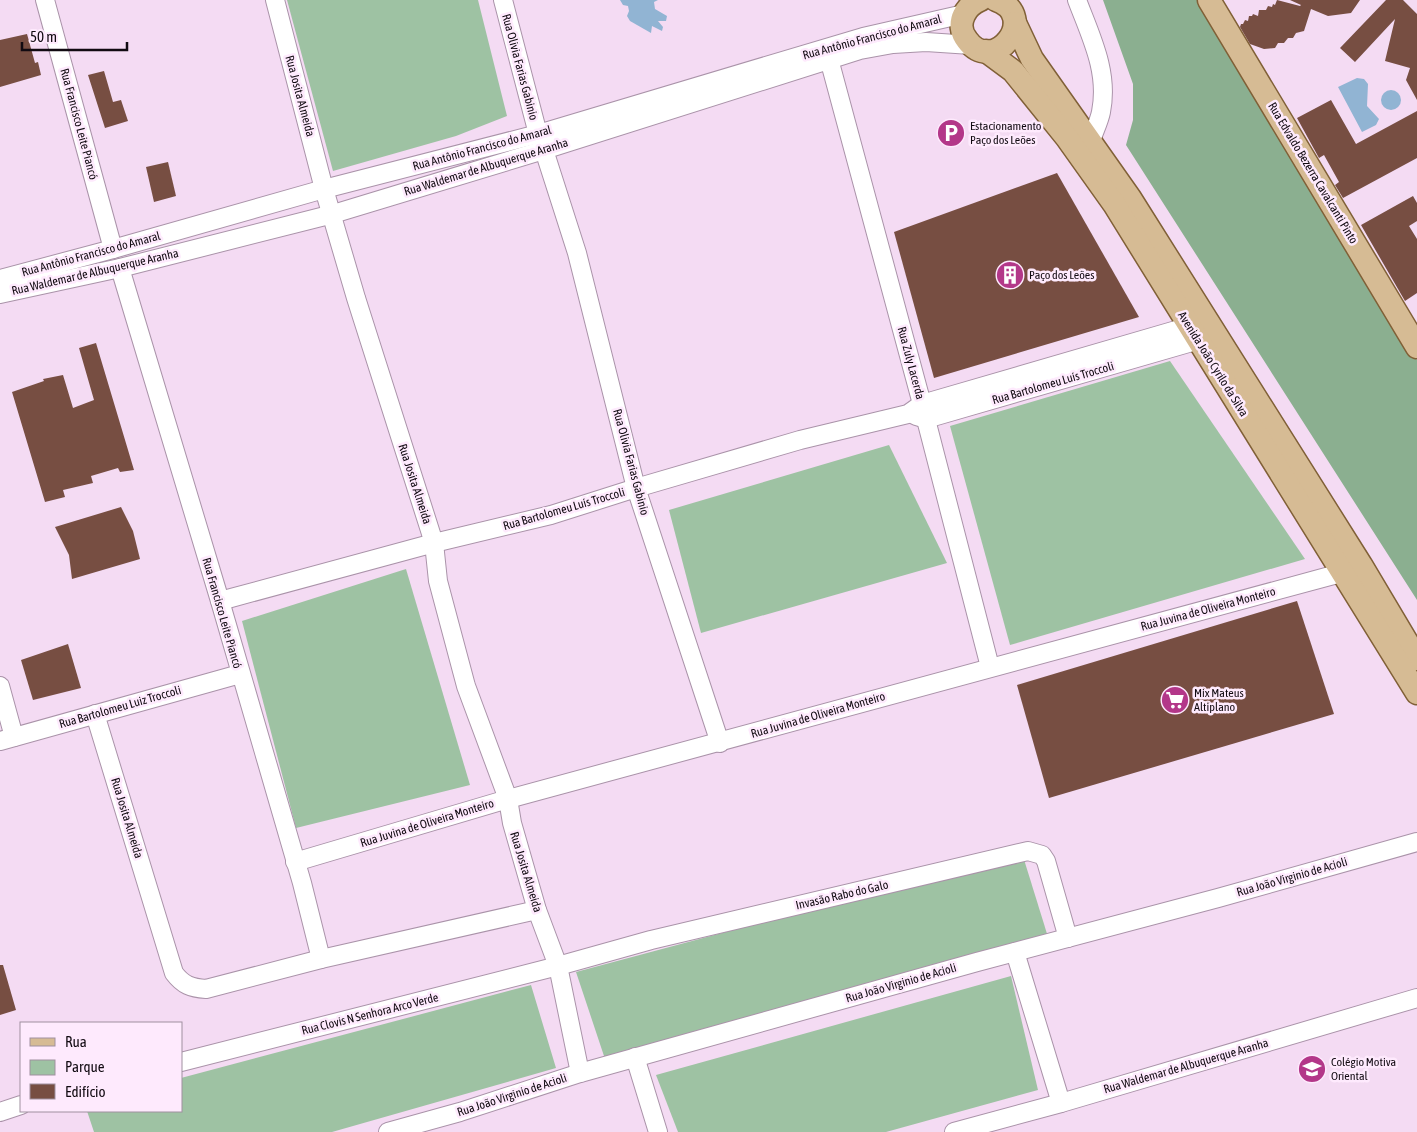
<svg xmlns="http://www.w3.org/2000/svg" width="1417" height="1132" font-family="'Asap Condensed',sans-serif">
  <rect width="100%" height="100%" fill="#f4dbf3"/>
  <g fill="#9ec2a3">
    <path d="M287,0H478L507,116L456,136L333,171Z"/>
    <path d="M1170,361L1305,559L1010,645L950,426Z"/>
    <path d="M889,445L947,563L701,633L669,510Z"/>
    <path d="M406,569L470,785L296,828L242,621Z"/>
    <path d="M1022,853L1048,937L606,1062L576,972Z"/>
    <path d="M1011,976L1038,1090L886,1132H678L656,1075Z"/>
    <path d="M531,985L556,1068L332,1132H94L87,1111H181V1078Z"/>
  </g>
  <path fill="#8baf90" d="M1103,0H1205L1351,259L1417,360V600L1126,145L1133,120V84Z"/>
  <g fill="#91b4d3">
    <path d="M620,0H658L654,2L655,9L667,16L666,21H658L663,27L662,31L652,26L651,33L630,21L627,16L629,11L628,6L623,5Z"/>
    <path d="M1357,78L1364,79L1368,84L1367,106L1379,119L1376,125L1362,132L1338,87Z"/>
    <circle cx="1391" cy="100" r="10"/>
  </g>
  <g fill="#774e42">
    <path d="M1277,0L1300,6L1301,5L1290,0H1360L1351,13L1328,16L1311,9L1304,31L1296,33L1293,38H1288L1284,43H1278L1275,48L1264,49L1250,44L1240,27L1241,24H1243L1245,20L1248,21L1249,16H1252L1253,14L1258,16L1259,10H1266L1268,6L1272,7L1273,4L1275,5Z"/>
    <path d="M1386,0H1403L1417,14V100L1406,80L1410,68L1385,61L1395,19L1355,62L1340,48Z"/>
    <path d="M27,34L35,63L38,62L41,75L0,87V40Z"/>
    <path d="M104,71L113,102L121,100L128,121L105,128L88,75Z"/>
    <path d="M1331,100L1356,144L1417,111V158L1343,198L1335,185L1339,182L1324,155L1319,158L1297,118Z"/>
    <path d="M168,162L176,196L154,202L146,167Z"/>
    <path d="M1057,173L1139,317L934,378L894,232Z"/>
    <path d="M1413,196L1417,203V221L1409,226L1417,239V293L1405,301L1361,225Z"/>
    <path d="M96,343L134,470L120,472L118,468L91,476L93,483L63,490L65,497L45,502L12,392L44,381L43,379L63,375L73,408L94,400L79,348Z"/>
    <path d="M121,507L133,531L140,559L72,579L69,555L55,527Z"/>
    <path d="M1297,601L1334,714L1049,798L1017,685Z"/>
    <path d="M68,644L81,688L33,700L21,660Z"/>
    <path d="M0,965H3L16,1010L0,1015Z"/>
  </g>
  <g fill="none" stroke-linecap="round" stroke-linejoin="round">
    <defs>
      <g id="minor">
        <path d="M45,0L113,249"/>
        <path d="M275,0L324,189L356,298L434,543L438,581L466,686L508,799L512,823L537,910L558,966L580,1073"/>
        <path d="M503,0L538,134"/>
        <path d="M1077,0C1091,37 1109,72 1101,112C1099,122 1094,131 1091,141"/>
        <path d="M829,59L922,404L990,667"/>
        <path d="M544,150L577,253L636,488L720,743"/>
        <path d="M120,268L220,601L302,883L321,959"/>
        <path d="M0,279L113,249L324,189L538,134L863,37L964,14"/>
        <path d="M0,294L120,268L333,214L544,150L860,50L893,44L926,42L971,45"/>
        <path d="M916,416L926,419L1199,340"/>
        <path d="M220,601L434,543L551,515L636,488L800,440L908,414L922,404L1190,326"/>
        <path d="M0,686L14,737"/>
        <path d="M95,714L174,973C183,985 191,988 206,989L321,959L537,910"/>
        <path d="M0,741L240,674"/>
        <path d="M295,862L508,799L1341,573"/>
        <path d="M1015,952L1061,1103"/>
        <path d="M635,1057L658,1132"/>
        <path d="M181,1062L558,966L651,940L1028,851L1042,855L1046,861L1068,938"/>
        <path d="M0,1112L21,1105"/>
        <path d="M388,1132L460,1112L580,1073L977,962L1218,898L1417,842"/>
        <path d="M954,1132L1061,1103L1417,998"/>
      </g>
      <g id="major">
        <path d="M980,0C973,3 967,8 964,15C960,23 961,33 967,40C994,77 1041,16 996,0"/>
        <path d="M1209,0L1417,347"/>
        <path d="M1015,23L1032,59L1130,198L1361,565L1417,659"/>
        <path d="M986,51L1013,71L1067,138L1114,204L1417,693"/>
      </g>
    </defs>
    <use href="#minor" stroke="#aa93a9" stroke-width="20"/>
    <use href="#major" stroke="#806037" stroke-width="25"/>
    <use href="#minor" stroke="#fff" stroke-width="18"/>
    <use href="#major" stroke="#d6bb94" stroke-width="22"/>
  </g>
  <defs>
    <symbol id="parking-disc" viewBox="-11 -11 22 22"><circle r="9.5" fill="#b33789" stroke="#feeafd"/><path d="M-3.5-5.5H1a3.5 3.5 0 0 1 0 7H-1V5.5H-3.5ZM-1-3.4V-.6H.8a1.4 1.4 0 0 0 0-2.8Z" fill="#fff"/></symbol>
    <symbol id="building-disc" viewBox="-11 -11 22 22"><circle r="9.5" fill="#b33789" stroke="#feeafd"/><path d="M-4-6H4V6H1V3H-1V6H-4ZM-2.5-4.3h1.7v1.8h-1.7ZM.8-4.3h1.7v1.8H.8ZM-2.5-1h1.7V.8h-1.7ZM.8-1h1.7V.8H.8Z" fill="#fff"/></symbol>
    <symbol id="supermarket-disc" viewBox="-11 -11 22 22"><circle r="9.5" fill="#b33789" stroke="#feeafd"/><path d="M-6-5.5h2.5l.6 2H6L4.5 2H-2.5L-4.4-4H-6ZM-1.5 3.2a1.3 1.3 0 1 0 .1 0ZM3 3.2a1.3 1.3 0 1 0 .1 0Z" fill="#fff"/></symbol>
    <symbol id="school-disc" viewBox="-11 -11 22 22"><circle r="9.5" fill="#b33789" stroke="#feeafd"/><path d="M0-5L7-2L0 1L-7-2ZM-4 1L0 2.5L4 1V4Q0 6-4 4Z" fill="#fff"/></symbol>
  </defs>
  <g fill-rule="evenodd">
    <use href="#parking-disc" x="935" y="117" width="32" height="32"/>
    <use href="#building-disc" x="994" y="259" width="32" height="32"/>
    <use href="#supermarket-disc" x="1159" y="684" width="32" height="32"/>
    <use href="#school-disc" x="1296" y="1053" width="32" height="32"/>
  </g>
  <g text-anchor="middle" stroke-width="5" stroke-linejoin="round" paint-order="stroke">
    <g font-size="12" fill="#110a11" stroke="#feeafd">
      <text transform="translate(872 37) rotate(-15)" y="4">Rua Antônio Francisco do Amaral</text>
      <text transform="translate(520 67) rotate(75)" y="4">Rua Olivia Farias Gabinio</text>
      <text transform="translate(300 96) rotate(75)" y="4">Rua Josita Almeida</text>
      <text transform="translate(79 124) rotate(75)" y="4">Rua Francisco Leite Piancó</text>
      <text transform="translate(482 148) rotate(-15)" y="4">Rua Antônio Francisco do Amaral</text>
      <text transform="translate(486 167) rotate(-17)" y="4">Rua Waldemar de Albuquerque Aranha</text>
      <text transform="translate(1313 173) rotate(59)" y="4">Rua Edvaldo Bezerra Cavalcanti Pinto</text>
      <text transform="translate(91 254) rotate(-15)" y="4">Rua Antônio Francisco do Amaral</text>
      <text transform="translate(95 272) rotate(-13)" y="4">Rua Waldemar de Albuquerque Aranha</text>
      <text transform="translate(911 363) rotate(75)" y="4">Rua Zuly Lacerda</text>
      <text transform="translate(1213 364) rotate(58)" y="4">Avenida João Cyrilo da Silva</text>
      <text transform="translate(1053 383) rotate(-16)" y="4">Rua Bartolomeu Luís Troccoli</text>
      <text transform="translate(631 462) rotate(75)" y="4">Rua Olivia Farias Gabinio</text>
      <text transform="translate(415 484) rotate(72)" y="4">Rua Josita Almeida</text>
      <text transform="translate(564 509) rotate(-16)" y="4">Rua Bartolomeu Luís Troccoli</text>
      <text transform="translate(1208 609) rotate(-15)" y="4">Rua Juvina de Oliveira Monteiro</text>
      <text transform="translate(222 613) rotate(74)" y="4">Rua Francisco Leite Piancó</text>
      <text transform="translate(120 707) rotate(-16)" y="4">Rua Bartolomeu Luiz Troccoli</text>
      <text transform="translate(818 715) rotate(-16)" y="4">Rua Juvina de Oliveira Monteiro</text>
      <text transform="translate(127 818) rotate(73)" y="4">Rua Josita Almeida</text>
      <text transform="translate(427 823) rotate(-17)" y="4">Rua Juvina de Oliveira Monteiro</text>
      <text transform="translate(526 872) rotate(73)" y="4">Rua Josita Almeida</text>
      <text transform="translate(1292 877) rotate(-16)" y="4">Rua João Virginio de Acioli</text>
      <text transform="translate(842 895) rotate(-13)" y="4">Invasão Rabo do Galo</text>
      <text transform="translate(901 983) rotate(-16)" y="4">Rua João Virginio de Acioli</text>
      <text transform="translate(370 1014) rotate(-14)" y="4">Rua Clovis N Senhora Arco Verde</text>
      <text transform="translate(1186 1066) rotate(-16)" y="4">Rua Waldemar de Albuquerque Aranha</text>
      <text transform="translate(512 1095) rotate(-18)" y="4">Rua João Virginio de Acioli</text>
    </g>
    <g font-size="12" fill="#110a11" stroke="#feeafd" text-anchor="start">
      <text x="970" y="130">Estacionamento<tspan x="970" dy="14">Paço dos Leões</tspan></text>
      <text x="1029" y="279">Paço dos Leões</text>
      <text x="1194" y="697">Mix Mateus<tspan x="1194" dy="14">Altiplano</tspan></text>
      <text x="1331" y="1066">Colégio Motiva<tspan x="1331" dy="14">Oriental</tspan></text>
    </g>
  </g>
  <rect x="20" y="1022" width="162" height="90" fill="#feeafd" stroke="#9f909f"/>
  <rect x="30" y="1038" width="25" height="8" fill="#d6bb94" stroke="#9f909f"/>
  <text x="65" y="1047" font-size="15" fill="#110a11">Rua</text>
  <rect x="30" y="1060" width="25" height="15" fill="#9ec2a3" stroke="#9f909f"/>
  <text x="65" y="1072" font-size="15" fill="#110a11">Parque</text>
  <rect x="30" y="1084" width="25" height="15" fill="#774e42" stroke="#9f909f"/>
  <text x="65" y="1097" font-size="15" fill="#110a11">Edifício</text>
  <path d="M22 42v8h105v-8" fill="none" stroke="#110a11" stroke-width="2.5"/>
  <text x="30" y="42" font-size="15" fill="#110a11" stroke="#feeafd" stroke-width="4" paint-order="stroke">50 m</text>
</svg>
